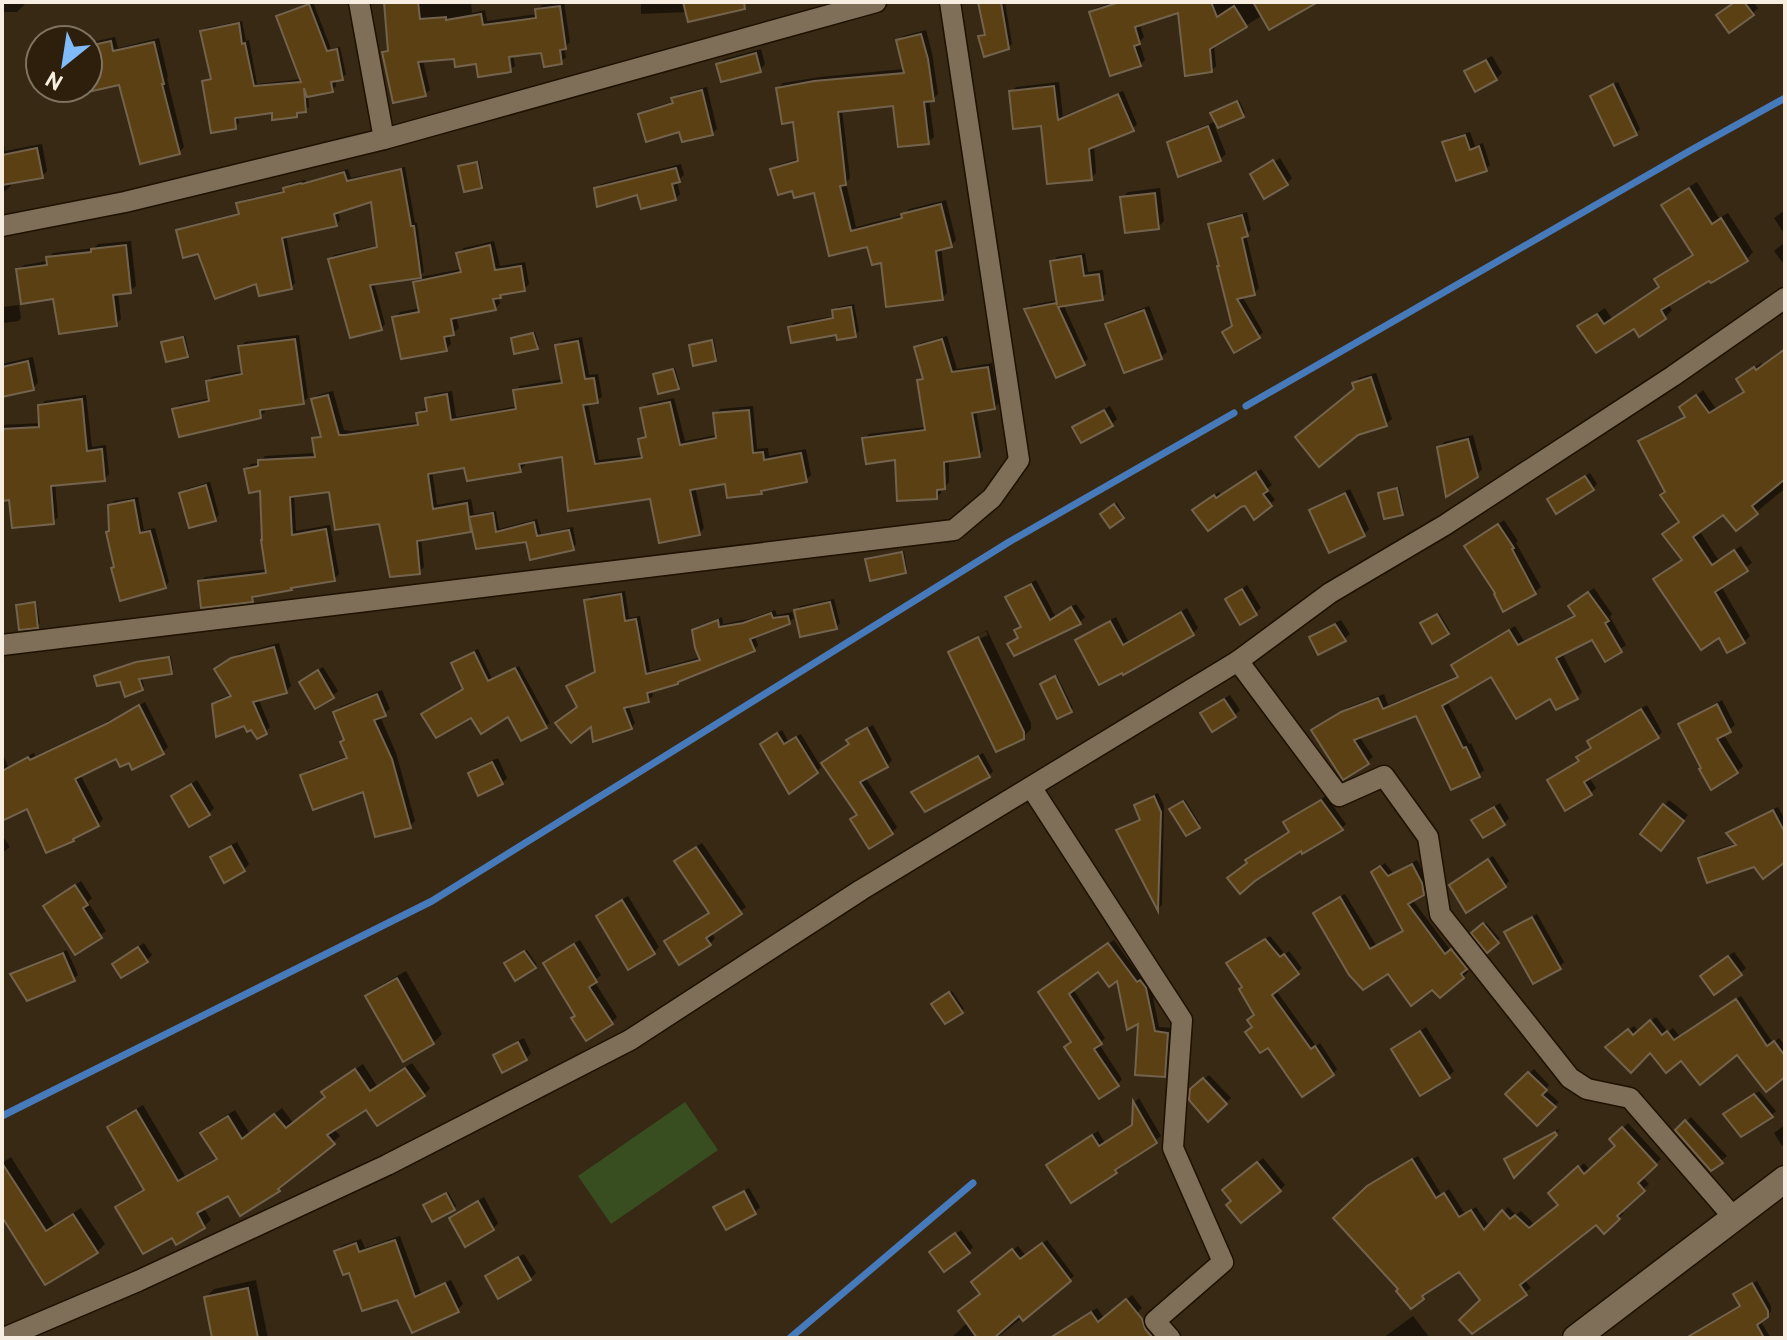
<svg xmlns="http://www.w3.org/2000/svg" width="1787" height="1340" font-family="Overpass,sans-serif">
  <rect width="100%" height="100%" fill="#372914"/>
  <path fill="#384e21" d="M685,1102L718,1150L611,1224L578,1176Z"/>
  <g fill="#0007" fill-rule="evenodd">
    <path d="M2,2H25V4L17,12H2Z"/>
    <path d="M313,2L331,49L340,47L346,74L342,78L335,79L336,86L332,90L308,94L309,107L297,115L274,110L238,116L239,123L235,127L204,82L208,78L213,77L202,32L206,28L242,21L246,41L249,40L257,84L302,79L278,17L282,13Z"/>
    <path d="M386,2H471L472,13L485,10L487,21L538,14L537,10L542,5L564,2L570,42L564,48L566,57L561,62L543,50L513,54L515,66L512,68L509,47L508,69H511L510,70L456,56L423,60L430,90L425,94L384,53L390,48Z"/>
    <path d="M641,2H719L688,12L641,14Z"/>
    <path d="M980,2H1005L1012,44L1008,48L980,37L986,33Z"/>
    <path d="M1113,2H1301L1263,15L1214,45L1216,66L1212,70L1179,10L1139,23L1144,37L1139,42L1145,60L1140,65L1091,12L1096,8Z"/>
    <path d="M1736,2H1753L1758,8L1752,14Z"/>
    <path d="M926,30L932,53L938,94L933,99L929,100L934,137L928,142L895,104L842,110L850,178L846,183L856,227L903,215L909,209L946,200L956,240L951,245L941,247L947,293L942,298L882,260L869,244L831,253L816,190L793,189L773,170L778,165L800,158L795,120L778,88L783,83L820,77L905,69L898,41L903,36Z"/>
    <path d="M115,37L118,48L159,38L168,77L167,78L184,147L179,152L120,83L82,91V88H88V43Z"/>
    <path d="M761,49L765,64L760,70L719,64L724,59Z"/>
    <path d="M1492,56L1502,73L1496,79L1466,72L1472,66Z"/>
    <path d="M1059,82L1063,116L1123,91L1137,124L1132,129L1094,145L1096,173L1091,178L1011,92L1016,87Z"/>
    <path d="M1618,82L1640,129L1636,133L1592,96L1596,92Z"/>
    <path d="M707,87L717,129L712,133L681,129L640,115L645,110L674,101L673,99L678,94Z"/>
    <path d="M1239,100L1245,113L1215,127L1226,154L1220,159L1170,143L1175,137L1217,121L1215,111Z"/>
    <path d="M1470,132L1475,146L1483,143L1490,165L1486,169L1445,143L1449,138Z"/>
    <path d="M2,133L5,151L42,144L47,171L42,176L10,182L11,186L5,191L2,192Z"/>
    <path d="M1280,158L1292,178L1287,183L1256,173Z"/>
    <path d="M479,161L483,184L481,186L461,166L463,164Z"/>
    <path d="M681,164L684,175L677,181L680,194L675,199L639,192L596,189L601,184Z"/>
    <path d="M405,167L415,223H417L424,272L420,276L374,283L385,324L381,329L330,259L334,255L379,245L372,199L338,210L340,220L336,225L286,235L295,283L291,287L258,281L200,252L178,231L183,227L241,212L239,204L243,200L284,190L290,184L305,180L306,182L348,169L351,178Z"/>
    <path d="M1697,182L1719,218L1728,213L1753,252L1747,259L1710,278L1668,304L1672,310L1665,317L1640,334L1634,326L1580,327L1587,320L1605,308L1612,319L1661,286L1657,280L1663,273L1694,253L1664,205L1671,198Z"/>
    <path d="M1160,188L1164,221L1158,227L1122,198L1128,192Z"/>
    <path d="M1785,210V235L1774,218Z"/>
    <path d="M1247,212L1251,230L1246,235L1259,288L1254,293L1242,296L1263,332L1259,336L1234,325L1210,225L1215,220Z"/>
    <path d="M131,241L136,286L130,291L118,292L121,319L116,324L55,297L18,270L24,265L48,261V258L53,253L94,248L98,244Z"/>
    <path d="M494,241L500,266L525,262L529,284L524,289L503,293L498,296L500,303L495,309L456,316L459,328L453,333L449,334L451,344L446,349L394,318L400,312L420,308L415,282L420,277L462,269L458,253L464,248Z"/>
    <path d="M1785,242V260L1782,262L1774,251Z"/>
    <path d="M1085,253L1088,272L1103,270L1106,294L1102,298L1063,304L1088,359L1083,363L1027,310L1031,305L1058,300L1052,262L1057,257Z"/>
    <path d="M854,304L859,331L855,335L790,327L794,323L835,316L834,311L838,307Z"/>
    <path d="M19,305L21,318L19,321L2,323V307Z"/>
    <path d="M1149,306L1167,352L1161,357L1108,324L1113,319Z"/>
    <path d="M535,332L539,345L537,347L513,339Z"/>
    <path d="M299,335L308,398L303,402L264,407L265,412L260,416L175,410L179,405L211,398L208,381L212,377L244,371L240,347L245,342Z"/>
    <path d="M185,336L189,353L187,355L166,341Z"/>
    <path d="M947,336L957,369L992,363L999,403L994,408L976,410L983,450L979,455L949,460V482L945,487H941V493L936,498L897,458L864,439L869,434L926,427L919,381L924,375L916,348L921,343Z"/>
    <path d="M582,337L589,375L598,374L602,396L597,401L588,403L599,460L644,455L640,439L648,434L642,409L647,404L674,398L685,441L717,435L715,414L720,409L753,406L757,449L768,448L769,456L806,449L811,475L806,480L765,488L761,492L727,482L695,487L704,528L699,533L651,497L564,454L524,461L525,465L520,470L466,465L432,471L437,505L471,499L474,514L496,511L499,529L537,519L541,534L573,527L576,544L573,548L474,527L470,530L421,538L424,567L419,572L381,522L331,490L294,495L296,531L330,525L339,574L334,579L294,585L291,588L258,594L252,600L200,582L205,577L268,569L261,488L246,469L251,464L260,463L265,456L316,453L314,439L323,434L313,400L318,395L333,391L344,430L351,431L419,422L418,414L423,409L428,408L427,399L432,394L452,391L456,417L518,406L515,391L520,386L563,379L557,346L562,341Z"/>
    <path d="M714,339L717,357L715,360L691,345L694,343Z"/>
    <path d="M1785,349V493L1783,490L1737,528L1723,512L1699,530L1719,561L1741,546L1752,563L1721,586L1750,636L1744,642L1720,635L1656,579L1683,559L1681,521L1641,441L1646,435L1686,415L1687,402L1703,390L1716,409L1746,390L1738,379L1761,363L1763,366Z"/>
    <path d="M33,357L38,383L33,388L2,395V364Z"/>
    <path d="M675,368L680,385L678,387L655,375Z"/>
    <path d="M1376,373L1392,419L1386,424L1357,434L1356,388L1354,384L1359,378Z"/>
    <path d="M86,395L92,447L106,445L109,474L105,479L55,484L58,517L53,522L11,498L2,499V425L41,423L40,406L45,401Z"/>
    <path d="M1110,406L1117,419L1112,424L1075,427L1080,422Z"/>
    <path d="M1473,435L1482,469L1477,475L1439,448L1444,442Z"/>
    <path d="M1261,469L1272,485L1267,489L1275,500L1270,504L1200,506L1219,492L1221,495Z"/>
    <path d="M1590,473L1597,484L1593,489L1554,495Z"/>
    <path d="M210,482L219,515L215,519L181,493L186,489Z"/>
    <path d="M1399,487L1404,511L1402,514L1380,493Z"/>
    <path d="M1350,489L1369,529L1364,534L1330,550L1311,510L1317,505Z"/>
    <path d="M138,497L144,530L155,528L169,582L165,587L116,566L110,506L114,501Z"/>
    <path d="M1117,503L1124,515L1122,517L1105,512Z"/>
    <path d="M1504,520L1518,541L1516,543L1541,587L1535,592L1504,609L1466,546Z"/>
    <path d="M904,551L907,569L905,572L867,560L869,557Z"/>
    <path d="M1036,580L1055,616L1076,604L1085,617L1080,622L1014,654L1010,645L1019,637L1016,631L1022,625L1007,598L1012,593Z"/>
    <path d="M1247,585L1261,608L1255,613L1227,599Z"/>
    <path d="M1594,588L1612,614L1610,617L1626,645L1606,659L1593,637L1562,653L1582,692L1577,697L1557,708L1551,696L1492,674L1447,701L1469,744L1471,743L1484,770L1478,775L1417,714L1359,736L1373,757L1367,762L1313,731L1319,725L1349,707L1384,694L1388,705L1459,675L1453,666L1459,660L1515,626L1524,641L1576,614V601Z"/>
    <path d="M625,591L629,618L640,616L650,671L701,657L694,631L698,626L722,617L723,624L749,619L775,610L777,615L792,612L794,618L789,622L754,635L758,645L754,650L651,689L653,696L648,700L628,705L635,723L631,728L592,724L579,706L569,687L573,682L597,671L586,601L591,596Z"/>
    <path d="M834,599L840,623L836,627L796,610L800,606Z"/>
    <path d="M36,601L40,623L38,626L18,605L20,603Z"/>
    <path d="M1187,608L1198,628L1193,633L1124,672L1077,640L1083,635L1116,617L1128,641Z"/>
    <path d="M1439,613L1450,631L1448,633L1425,622Z"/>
    <path d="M1341,620L1350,634L1344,639L1311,638L1316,632Z"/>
    <path d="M987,630L1031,723V729L1022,738L950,652L959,644ZM986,631L988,635L957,649V645Z"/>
    <path d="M279,643L291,686L286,691L258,698L270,727L265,732L245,723L214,704L219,699L232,694L222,664L238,654Z"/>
    <path d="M478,649L492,679L519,666L550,723L545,727L509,714L472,715L465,688L453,663L457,659Z"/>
    <path d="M171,656L173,670L171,672L141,677L144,686L142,688L121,680L99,675L140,661Z"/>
    <path d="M323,667L338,691L332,696L301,682Z"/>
    <path d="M1057,676L1073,708L1058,716L1044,682Z"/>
    <path d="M382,690L390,709L380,716L396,753L415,821L410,826L364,789L303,776L308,770L348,756L346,739L335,712L340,707Z"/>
    <path d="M1230,695L1240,710L1234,716L1208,708Z"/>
    <path d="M1722,700L1735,725L1723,734L1743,766L1737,772L1712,787L1680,724L1686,719Z"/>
    <path d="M145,702L168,747L163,752L130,760L117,756L80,774L103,819L97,825L78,834L73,839L28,806L2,819V752L8,767L34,753L35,756L115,718Z"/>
    <path d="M1647,705L1662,732L1657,737L1589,777L1596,788L1591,793L1549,780L1554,775L1581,759L1579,757L1592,747L1589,741L1594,736Z"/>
    <path d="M873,725L892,760L887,766L865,777L897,827L892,833L852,819L858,813L849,740L854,735Z"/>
    <path d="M782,730L788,741L801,734L821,767L817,772L762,744Z"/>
    <path d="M983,753L993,771L989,776L914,792L918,788Z"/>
    <path d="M498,758L507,778L502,783L470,774L475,768Z"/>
    <path d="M197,780L214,808L209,813L173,797Z"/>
    <path d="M1158,793L1164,806L1162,905L1159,908L1119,831L1123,826L1142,818L1136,805L1141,801Z"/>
    <path d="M1326,796L1346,824L1341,829L1249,862L1248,860L1253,855L1291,831L1285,823L1291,818Z"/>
    <path d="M1185,800L1200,824L1198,826L1173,808Z"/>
    <path d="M1669,800L1688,815L1666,843L1664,806Z"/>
    <path d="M1500,803L1509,818L1504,823L1474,820Z"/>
    <path d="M1778,807L1785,820V859L1755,865L1700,858L1705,853L1737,843L1729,833L1734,828Z"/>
    <path d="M2,835L10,847L2,853Z"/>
    <path d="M237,842L249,864L244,870L212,858L218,852Z"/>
    <path d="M702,843L746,907L711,932L715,938L710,944L666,941L671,936L710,912L682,856Z"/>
    <path d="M1493,856L1509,881L1505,885L1456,881Z"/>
    <path d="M1417,860L1426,878L1428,888L1412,899L1451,951L1457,946L1470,963L1465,969L1468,972L1463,977L1433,987L1388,971L1315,913L1320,908L1345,894L1376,945L1404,930L1373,872L1385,863L1393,873Z"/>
    <path d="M81,881L92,898L88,902L106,931L75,952L45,906Z"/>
    <path d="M628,896L659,947L653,953L598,916L604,911Z"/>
    <path d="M1537,914L1564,962L1559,967L1511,928Z"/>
    <path d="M1486,923L1500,939L1488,950L1474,933Z"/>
    <path d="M1270,936L1285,954L1289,951L1302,968L1275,989L1316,1046L1320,1043L1337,1069L1333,1074L1254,1026L1256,1014L1244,987L1229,963Z"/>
    <path d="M580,940L601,975L594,981L617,1017L612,1022L546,963L551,958Z"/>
    <path d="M1114,940L1142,979L1146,977L1150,983L1159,1027L1172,1028L1169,1070L1164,1075L1140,1021L1119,978L1098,969L1073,989L1105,1038L1099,1044L1122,1079L1118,1084L1073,1041L1045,988Z"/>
    <path d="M144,943L152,955L147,960L114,964Z"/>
    <path d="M67,950L78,975L73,979L13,975L17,970Z"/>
    <path d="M527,950L537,965L535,967L509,961Z"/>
    <path d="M1734,952L1746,968L1740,973L1708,971Z"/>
    <path d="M406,971L442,1034L433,1043L368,997L376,988Z"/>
    <path d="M952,991L964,1009L962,1011L936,1002Z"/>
    <path d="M1741,996L1773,1043L1779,1038L1785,1046V1074L1737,1052L1681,1058L1613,1042L1634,1026L1638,1031L1656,1017L1668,1032L1673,1028L1680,1037Z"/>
    <path d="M1426,1027L1454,1071L1449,1076L1393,1049Z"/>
    <path d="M524,1038L531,1053L526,1059L495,1055L500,1050Z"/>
    <path d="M412,1063L430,1088L424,1095L367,1107L333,1128L340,1136L279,1190L228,1194L203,1207L211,1220L204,1226L172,1235L118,1207L124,1201L145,1188L109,1127L116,1121L143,1105L185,1176L218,1157L203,1133L209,1126L235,1110L250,1134L282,1108L293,1123L326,1097L324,1092L330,1086L363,1064L377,1086Z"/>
    <path d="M1534,1069L1549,1085L1545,1090L1559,1102L1537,1123L1508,1094Z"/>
    <path d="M1209,1075L1231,1098L1209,1119L1192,1090Z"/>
    <path d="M1759,1091L1776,1111L1772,1115L1730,1110Z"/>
    <path d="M1139,1098L1161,1136L1115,1172L1048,1165L1053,1160L1098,1131L1105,1143L1134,1124L1135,1102Z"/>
    <path d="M1691,1117L1727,1156L1711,1169L1678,1130Z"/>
    <path d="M1628,1123L1661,1159L1642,1177L1649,1184L1621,1210L1624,1213L1619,1218L1596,1222L1524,1279L1531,1288L1472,1331L1483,1300L1459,1270L1427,1291L1428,1292L1423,1297L1411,1306L1400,1289L1335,1218L1375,1181L1418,1156L1441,1194L1449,1189L1465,1214L1476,1207L1490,1227L1508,1207L1516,1215L1521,1211L1535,1225L1560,1205L1551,1194L1584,1163L1590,1170L1618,1146L1612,1139Z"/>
    <path d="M1785,1125V1144L1782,1146L1774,1133Z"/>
    <path d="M1561,1128L1515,1175L1506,1159L1512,1154Z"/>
    <path d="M11,1157L54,1225L81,1208L105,1244L97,1252L46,1282L2,1213V1163Z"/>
    <path d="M1263,1158L1285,1185L1280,1190L1233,1200L1230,1185Z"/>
    <path d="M749,1188L760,1207L755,1212L716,1208L721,1202Z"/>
    <path d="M448,1192L456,1206L454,1208L428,1203Z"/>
    <path d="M484,1197L498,1223L493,1229L452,1218L457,1213Z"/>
    <path d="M961,1230L973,1247L968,1252L937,1248Z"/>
    <path d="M400,1236L421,1293L451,1280L463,1304L457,1310L399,1298L351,1270L336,1252L341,1246L361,1239L365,1248Z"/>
    <path d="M1047,1240L1074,1276L997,1338H951L968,1322L982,1294L978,1278L1018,1246L1026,1256Z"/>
    <path d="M524,1254L536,1273L530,1279L499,1296L488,1276L493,1271Z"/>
    <path d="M256,1280L268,1338H214L206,1297L214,1289Z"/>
    <path d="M1757,1281L1771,1306V1312L1760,1320L1770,1337L1704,1338V1327L1742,1305L1740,1290Z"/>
    <path d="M1132,1295L1142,1308L1137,1313L1097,1338H1049L1097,1308L1104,1318Z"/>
    <path d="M1413,1316L1430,1338H1383Z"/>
  </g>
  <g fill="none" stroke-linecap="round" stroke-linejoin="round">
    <g stroke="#477abb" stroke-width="7">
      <path d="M1246,406L1693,149L1785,98"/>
      <path d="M2,1116L432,901L1009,542L1234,413"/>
      <path d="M790,1338L973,1183"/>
    </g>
  </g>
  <g fill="#5b4014" stroke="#73634d" stroke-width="2">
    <path d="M384,2H418L420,19L446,17V20L481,14L483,25L536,18L535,9L560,6L566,49L560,50L562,64L544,67L541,53L509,57L511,72L478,77L476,64L455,67L454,59L418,62L426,96L393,103L382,52L388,51Z"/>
    <path d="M683,2H744L745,9L688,22Z"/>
    <path d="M978,2H1001L1009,49L984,57L978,36L985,35Z"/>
    <path d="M1120,2H1211L1217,17L1234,6L1247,27L1210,49L1212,72L1185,76L1178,13L1135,27L1140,44L1134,46L1141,66L1110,76L1089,12Z"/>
    <path d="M1253,2H1318L1269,30Z"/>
    <path d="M1735,2H1744L1754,15L1729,33L1716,15Z"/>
    <path d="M309,4L327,51L337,49L343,80L331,82L333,92L307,97L304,88L306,112L297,113V117L272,120V113L235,118L236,129L211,133L202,81L211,79L200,31L239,23L242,44L245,43L254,86L301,82L276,16Z"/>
    <path d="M921,34L928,59L934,101L924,102L929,144L898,147L893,106L838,112L846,185L840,186L851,231L902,218L901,214L941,204L952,247L936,251L943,300L886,307L881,263L872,265L867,247L829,256L814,193L794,198L792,191L778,195L770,169L798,161L793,122L782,124L776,88L814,81L904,73L896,40Z"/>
    <path d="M111,41L113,51L154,42L164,84H162L180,154L140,164L119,85L88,92V46Z"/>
    <path d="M756,53L761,72L721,82L716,64Z"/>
    <path d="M1486,60L1497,80L1475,92L1464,71Z"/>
    <path d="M1613,84L1637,135L1614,146L1590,96Z"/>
    <path d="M1054,86L1058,120L1118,94L1134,131L1089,149L1092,180L1047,184L1041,126L1013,129L1009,91Z"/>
    <path d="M702,90L713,135L682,142L679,132L646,142L638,114L673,103L671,98Z"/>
    <path d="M1237,101L1244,117L1218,128L1210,113Z"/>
    <path d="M1208,126L1221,161L1178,177L1167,142Z"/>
    <path d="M1465,135L1470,150L1479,146L1487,171L1456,181L1442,142Z"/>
    <path d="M37,148L43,178L2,185V155Z"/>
    <path d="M1273,160L1288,185L1264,199L1250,174Z"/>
    <path d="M477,162L482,188L464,192L458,166Z"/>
    <path d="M676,168L680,182L672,184L676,200L641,209L637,195L597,207L594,188Z"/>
    <path d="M401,169L411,226H414L421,278L370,285L382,330L350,338L328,259L377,247L371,202L334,214L337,226L282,238L292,289L259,296L256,284L215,299L198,254L183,258L176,230L239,214L236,203L284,192L283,188L301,183L302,184L344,172L347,181Z"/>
    <path d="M1689,188L1712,224L1721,218L1748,261L1711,283L1709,281L1661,310L1666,319L1639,337L1634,329L1596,353L1577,326L1597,314L1604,324L1659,287L1654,279L1693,255L1661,205Z"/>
    <path d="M1155,193L1159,229L1125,233L1120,197Z"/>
    <path d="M1242,215L1248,236L1242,238L1255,295L1237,299L1260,338L1234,353L1222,332L1232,326L1217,266H1219L1208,224Z"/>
    <path d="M126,245L131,293L113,295L117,326L59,334L53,299L21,304L16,269L47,265L46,257L91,252V249Z"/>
    <path d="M490,245L495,270L521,266L525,291L500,295L501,298L493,299L496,310L451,319L454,335L444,337L447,351L401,359L392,317L419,312L413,282L461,272L456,253Z"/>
    <path d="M1081,256L1084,276L1099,274L1103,300L1058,307L1085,365L1056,378L1024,309L1056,303L1057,305L1050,261Z"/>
    <path d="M851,307L856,337L837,340L836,335L791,343L788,327L833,318L832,310Z"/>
    <path d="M1144,310L1162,359L1124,373L1105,324Z"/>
    <path d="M533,333L538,349L514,354L511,338Z"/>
    <path d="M183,337L188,357L166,362L161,342Z"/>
    <path d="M295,339L304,404L260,410L261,418L179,437L172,409L209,401L206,381L242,374L238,346Z"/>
    <path d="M942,339L952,372L988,367L995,409L972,413L980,457L944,462L945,489L937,490V499L897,501L895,460L866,464L862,438L925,430L917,380L923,379L914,347Z"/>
    <path d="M712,340L716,361L693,366L689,345Z"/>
    <path d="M578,341L585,379L594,378L598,403L583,405L595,464L642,458L638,439L646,437L640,408L670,402L680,445L716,438L713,413L749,410L753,453L763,452L764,460L801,453L807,482L761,491L762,494L727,498L725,484L690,490L700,535L659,543L650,499L568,511L562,457L519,464L521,472L467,481L464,468L428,474L433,509L467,503L471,532L417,541L420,574L390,577L379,524L335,530L329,492L290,497L292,535L326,529L335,581L291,588L292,590L252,597L253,602L201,608L198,581L266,573L261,540H262L260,491L249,493L244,469L258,466V460L315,457L312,438L321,437L311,399L328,395L339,435H345L418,425L416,413L427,411L425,398L447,394L451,420L516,409L513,390L562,383L555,345Z"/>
    <path d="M1785,349V479L1752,506L1758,514L1736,531L1723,515L1693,537L1712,565L1734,550L1748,571L1715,592L1745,643L1727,653L1719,638L1701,650L1653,579L1682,560L1662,534L1679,522L1660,495L1665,492L1638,441L1685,417L1679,407L1696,395L1709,413L1744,392L1736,379L1754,367L1756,370Z"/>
    <path d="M28,361L34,390L2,397V367Z"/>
    <path d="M673,369L679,389L658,394L653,374Z"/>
    <path d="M1371,377L1387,426L1358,435L1319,467L1295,437L1354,389L1352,383Z"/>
    <path d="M82,399L87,451L102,449L105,481L51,486L54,524L12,528L9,500L2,501V429L39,427L38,405Z"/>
    <path d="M1104,410L1113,426L1081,443L1072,427Z"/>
    <path d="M1468,439L1478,477L1446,497L1437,447Z"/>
    <path d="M1256,472L1268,491L1263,494L1272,506L1254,520L1245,506L1241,507L1208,531L1192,510L1214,495L1216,498Z"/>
    <path d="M1585,476L1594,490L1556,514L1547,499Z"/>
    <path d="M206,485L216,521L189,528L179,493Z"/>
    <path d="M1397,488L1403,515L1384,519L1378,493Z"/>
    <path d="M1345,493L1365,536L1329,553L1309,510Z"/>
    <path d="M134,500L140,533L150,531L166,588L120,601L111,568L114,567L106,532L109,531L108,505Z"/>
    <path d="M1114,504L1124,518L1110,528L1100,514Z"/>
    <path d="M493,513L496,532L534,522L537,536L569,530L574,550L530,560L526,542L476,549L469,517Z"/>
    <path d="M1498,524L1514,548L1512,549L1536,594L1503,612L1494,594L1495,593L1464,546Z"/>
    <path d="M902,552L906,573L870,581L865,559Z"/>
    <path d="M1031,584L1050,620L1071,607L1081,624L1014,656L1007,644L1018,638L1014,630L1021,627L1005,597Z"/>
    <path d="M1242,589L1257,615L1240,625L1225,599Z"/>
    <path d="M1588,592L1609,621L1605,623L1622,652L1605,662L1592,640L1556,658L1578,699L1556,710L1550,699L1516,719L1491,677L1442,706L1463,748L1466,747L1480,777L1451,790L1416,716L1354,740L1369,764L1343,780L1311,730L1341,712L1378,698L1383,709L1458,677L1451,665L1509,630L1518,645L1575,616L1568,606Z"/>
    <path d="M621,594L625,621L636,619L646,674L700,660L695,648L692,630L718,620L719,627L743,623L771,613L773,618L788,616L790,624L750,639L755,651L678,682V684L647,693L649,702L624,708L632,729L593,742L591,727L571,743L555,723L577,707L566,686L595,672L584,600Z"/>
    <path d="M35,602L38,628L19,630L16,605Z"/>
    <path d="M830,602L837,629L800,637L794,610Z"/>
    <path d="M1181,612L1194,635L1123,675L1122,673L1099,685L1075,640L1110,621L1123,645Z"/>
    <path d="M1437,614L1449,634L1432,644L1420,623Z"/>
    <path d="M1335,624L1346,641L1318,655L1309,637Z"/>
    <path d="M978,637L1024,732V739L996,752L948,652Z"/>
    <path d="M274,647L287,693L253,702L267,734L257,739L251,730L247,732L244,726L216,737L212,704L231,696L214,669L231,658Z"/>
    <path d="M474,652L488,681L515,668L547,728L521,741L508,717L481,734L471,718L436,738L421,714L463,689L451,663Z"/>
    <path d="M169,657L172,674L139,679L143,690L125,697L120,682L97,686L94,676L136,662Z"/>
    <path d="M318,670L334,698L315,709L299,682Z"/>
    <path d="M1055,676L1072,712L1057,719L1040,684Z"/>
    <path d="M377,694L386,716L374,720L392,759L411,828L375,837L363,792L313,810L300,775L347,758L340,742L344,740L333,712Z"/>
    <path d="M1224,699L1236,717L1212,732L1200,713Z"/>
    <path d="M1717,704L1731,732L1717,739L1738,773L1711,790L1699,769L1701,768L1678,724Z"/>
    <path d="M139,705L164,754L132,770L129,763L120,767L116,759L75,779L99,826L73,839L74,841L46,853L27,809L2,821V771L28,757L30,760L108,723Z"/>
    <path d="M1641,709L1659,738L1584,782L1592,795L1565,811L1547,780L1579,761L1576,757L1591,748L1587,741Z"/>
    <path d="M867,728L888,767L860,782L893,834L869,849L850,819L857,815L821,763L849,744L846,740Z"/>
    <path d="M777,733L784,744L796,737L818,773L789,794L760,744Z"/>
    <path d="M978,756L990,777L925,812L911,792Z"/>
    <path d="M492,762L503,784L478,796L468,773Z"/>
    <path d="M191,784L210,815L189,827L171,796Z"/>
    <path d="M1154,796L1161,812L1158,911L1116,830L1140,820L1134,805Z"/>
    <path d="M1321,800L1343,830L1302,854L1301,851L1255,881L1240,894L1227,878L1247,863L1245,860L1289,832L1283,822Z"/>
    <path d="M1183,801L1200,828L1186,836L1169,809Z"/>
    <path d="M1663,804L1684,821L1661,851L1640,834Z"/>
    <path d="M1494,807L1505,825L1483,838L1471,820Z"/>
    <path d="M1773,810L1785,833V862L1763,879L1754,867L1707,883L1698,858L1736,845L1726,833Z"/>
    <path d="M231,846L245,871L224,883L210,857Z"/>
    <path d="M696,847L742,914L706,938L711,945L679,965L664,941L709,913L674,861Z"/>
    <path d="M1488,859L1506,887L1466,913L1449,885Z"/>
    <path d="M1412,864L1422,883L1424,895L1408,904L1445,954L1451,949L1467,969L1461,974L1464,978L1440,998L1432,990L1411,1006L1388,974L1363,990L1349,975L1313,913L1340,897L1370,949L1403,931L1371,872L1380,866L1388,876Z"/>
    <path d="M75,885L88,905L83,908L102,938L75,955L43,906Z"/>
    <path d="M622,900L655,954L628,970L596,916Z"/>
    <path d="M1532,917L1561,969L1533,984L1504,932Z"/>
    <path d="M1483,923L1499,943L1487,953L1471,933Z"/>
    <path d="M1265,939L1280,957L1284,954L1299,974L1272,995L1311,1049L1315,1046L1334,1075L1302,1097L1268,1048L1260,1053L1245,1032L1252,1027L1247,1020L1254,1015L1239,989L1242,987L1226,963Z"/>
    <path d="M1108,943L1137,982L1140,980L1146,988L1155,1031L1168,1033L1165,1077L1135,1075L1138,1024L1127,1030L1117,981L1109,987L1098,972L1069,994L1102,1044L1094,1049L1119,1086L1099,1099L1064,1047L1071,1042L1038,992Z"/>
    <path d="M574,944L597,982L589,987L613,1024L586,1041L571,1018L575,1016L543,963Z"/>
    <path d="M138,947L148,962L121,978L112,964Z"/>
    <path d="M524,951L536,968L515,981L504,963Z"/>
    <path d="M63,953L75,981L27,1001L10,974Z"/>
    <path d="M1728,956L1742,975L1714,995L1700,976Z"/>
    <path d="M397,978L434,1044L403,1062L365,996Z"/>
    <path d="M949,992L963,1013L945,1024L931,1004Z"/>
    <path d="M1736,999L1767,1046L1774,1041L1785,1056V1077L1766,1092L1737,1055L1700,1085L1681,1061L1666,1073L1650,1053L1631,1073L1605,1047L1628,1029L1633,1035L1650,1020L1662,1035L1667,1031L1674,1040Z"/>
    <path d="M1420,1031L1450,1078L1420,1096L1391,1049Z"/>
    <path d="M518,1042L527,1060L502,1073L493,1055Z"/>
    <path d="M405,1068L425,1096L377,1126L366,1110L327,1135L335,1144L278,1189L280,1191L240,1216L228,1196L197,1213L205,1228L176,1245L172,1238L143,1254L115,1207L144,1190L107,1127L136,1110L178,1181L217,1159L200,1133L228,1116L242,1139L274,1114L286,1128L325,1097L321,1092L355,1069L370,1091Z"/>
    <path d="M1528,1072L1547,1090L1542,1095L1556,1107L1537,1126L1505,1094Z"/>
    <path d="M1203,1078L1227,1104L1208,1122L1189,1100L1190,1089Z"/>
    <path d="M1754,1094L1773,1117L1741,1137L1723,1114Z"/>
    <path d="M1133,1101L1157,1143L1115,1170L1117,1173L1071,1203L1046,1165L1092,1135L1099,1146L1132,1125Z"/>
    <path d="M1685,1120L1723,1163L1711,1171L1675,1130Z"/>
    <path d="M1622,1127L1657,1165L1638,1183L1645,1191L1617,1216L1620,1219L1604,1234L1596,1225L1520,1285L1527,1295L1472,1334L1459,1320L1480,1300L1459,1272L1422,1296L1424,1299L1411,1309L1396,1291L1398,1289L1333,1218L1367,1186L1412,1159L1436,1198L1444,1193L1459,1217L1471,1210L1484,1230L1502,1210L1510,1219L1515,1215L1529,1228L1558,1205L1548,1193L1578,1166L1584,1174L1615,1146L1609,1139Z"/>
    <path d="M1555,1132L1557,1135L1514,1178L1504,1159Z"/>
    <path d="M1257,1162L1281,1191L1241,1223L1226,1205L1231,1201L1222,1190Z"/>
    <path d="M2,1163L46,1231L73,1214L98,1253L45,1285L2,1217Z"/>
    <path d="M744,1191L756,1214L726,1230L713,1207Z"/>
    <path d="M446,1193L455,1210L432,1222L423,1205Z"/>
    <path d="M478,1201L494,1230L465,1247L449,1218Z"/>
    <path d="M955,1233L970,1253L944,1272L929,1252Z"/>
    <path d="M395,1240L415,1297L445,1283L459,1312L412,1333L397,1300L362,1311L349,1273L343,1275L334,1251L356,1243L359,1252Z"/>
    <path d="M1042,1243L1071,1281L1023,1321L1019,1316L994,1338H977L958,1311L980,1294L971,1282L1012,1249L1020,1259Z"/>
    <path d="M518,1257L531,1280L498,1299L485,1276Z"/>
    <path d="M1752,1283L1768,1311V1317L1757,1325L1764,1338H1686L1740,1306L1733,1294Z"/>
    <path d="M248,1288L258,1338H212L204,1297Z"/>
    <path d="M1126,1299L1142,1319L1145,1329L1153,1338H1050L1091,1312L1098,1322Z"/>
  </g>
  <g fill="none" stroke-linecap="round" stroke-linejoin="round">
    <defs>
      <g id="minor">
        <path d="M359,2L384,139"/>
        <path d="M2,226L125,202L384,139L876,2"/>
        <path d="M2,645L954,530L992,498L1019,460L950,2"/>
        <path d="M1238,661L1339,796L1384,776L1428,837L1440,914L1570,1078L1587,1089L1630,1098L1735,1219"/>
        <path d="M1031,787L1182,1020L1173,1148L1223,1262L1155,1321L1170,1338"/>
        <path d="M4,1338L138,1281L387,1165L630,1040L861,890L1238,661L1330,593L1445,525L1673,376L1785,298"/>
      </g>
      <path id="tertiary" d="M1576,1338L1785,1179"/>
    </defs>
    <use href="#minor" stroke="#1e1100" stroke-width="23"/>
    <use href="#tertiary" stroke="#1e1100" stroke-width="29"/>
    <use href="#minor" stroke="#7f6f58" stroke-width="20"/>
    <use href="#tertiary" stroke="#7f6f58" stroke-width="26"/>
  </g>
  <rect width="1787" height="1340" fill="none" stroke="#f7eee1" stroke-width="8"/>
  <g transform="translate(64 64) rotate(210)"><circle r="38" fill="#2d1f0b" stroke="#7e7261" stroke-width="2"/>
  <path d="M0-6L14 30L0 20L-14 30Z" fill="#81bcfa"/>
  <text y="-12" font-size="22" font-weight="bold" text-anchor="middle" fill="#f7eee1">N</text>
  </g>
</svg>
